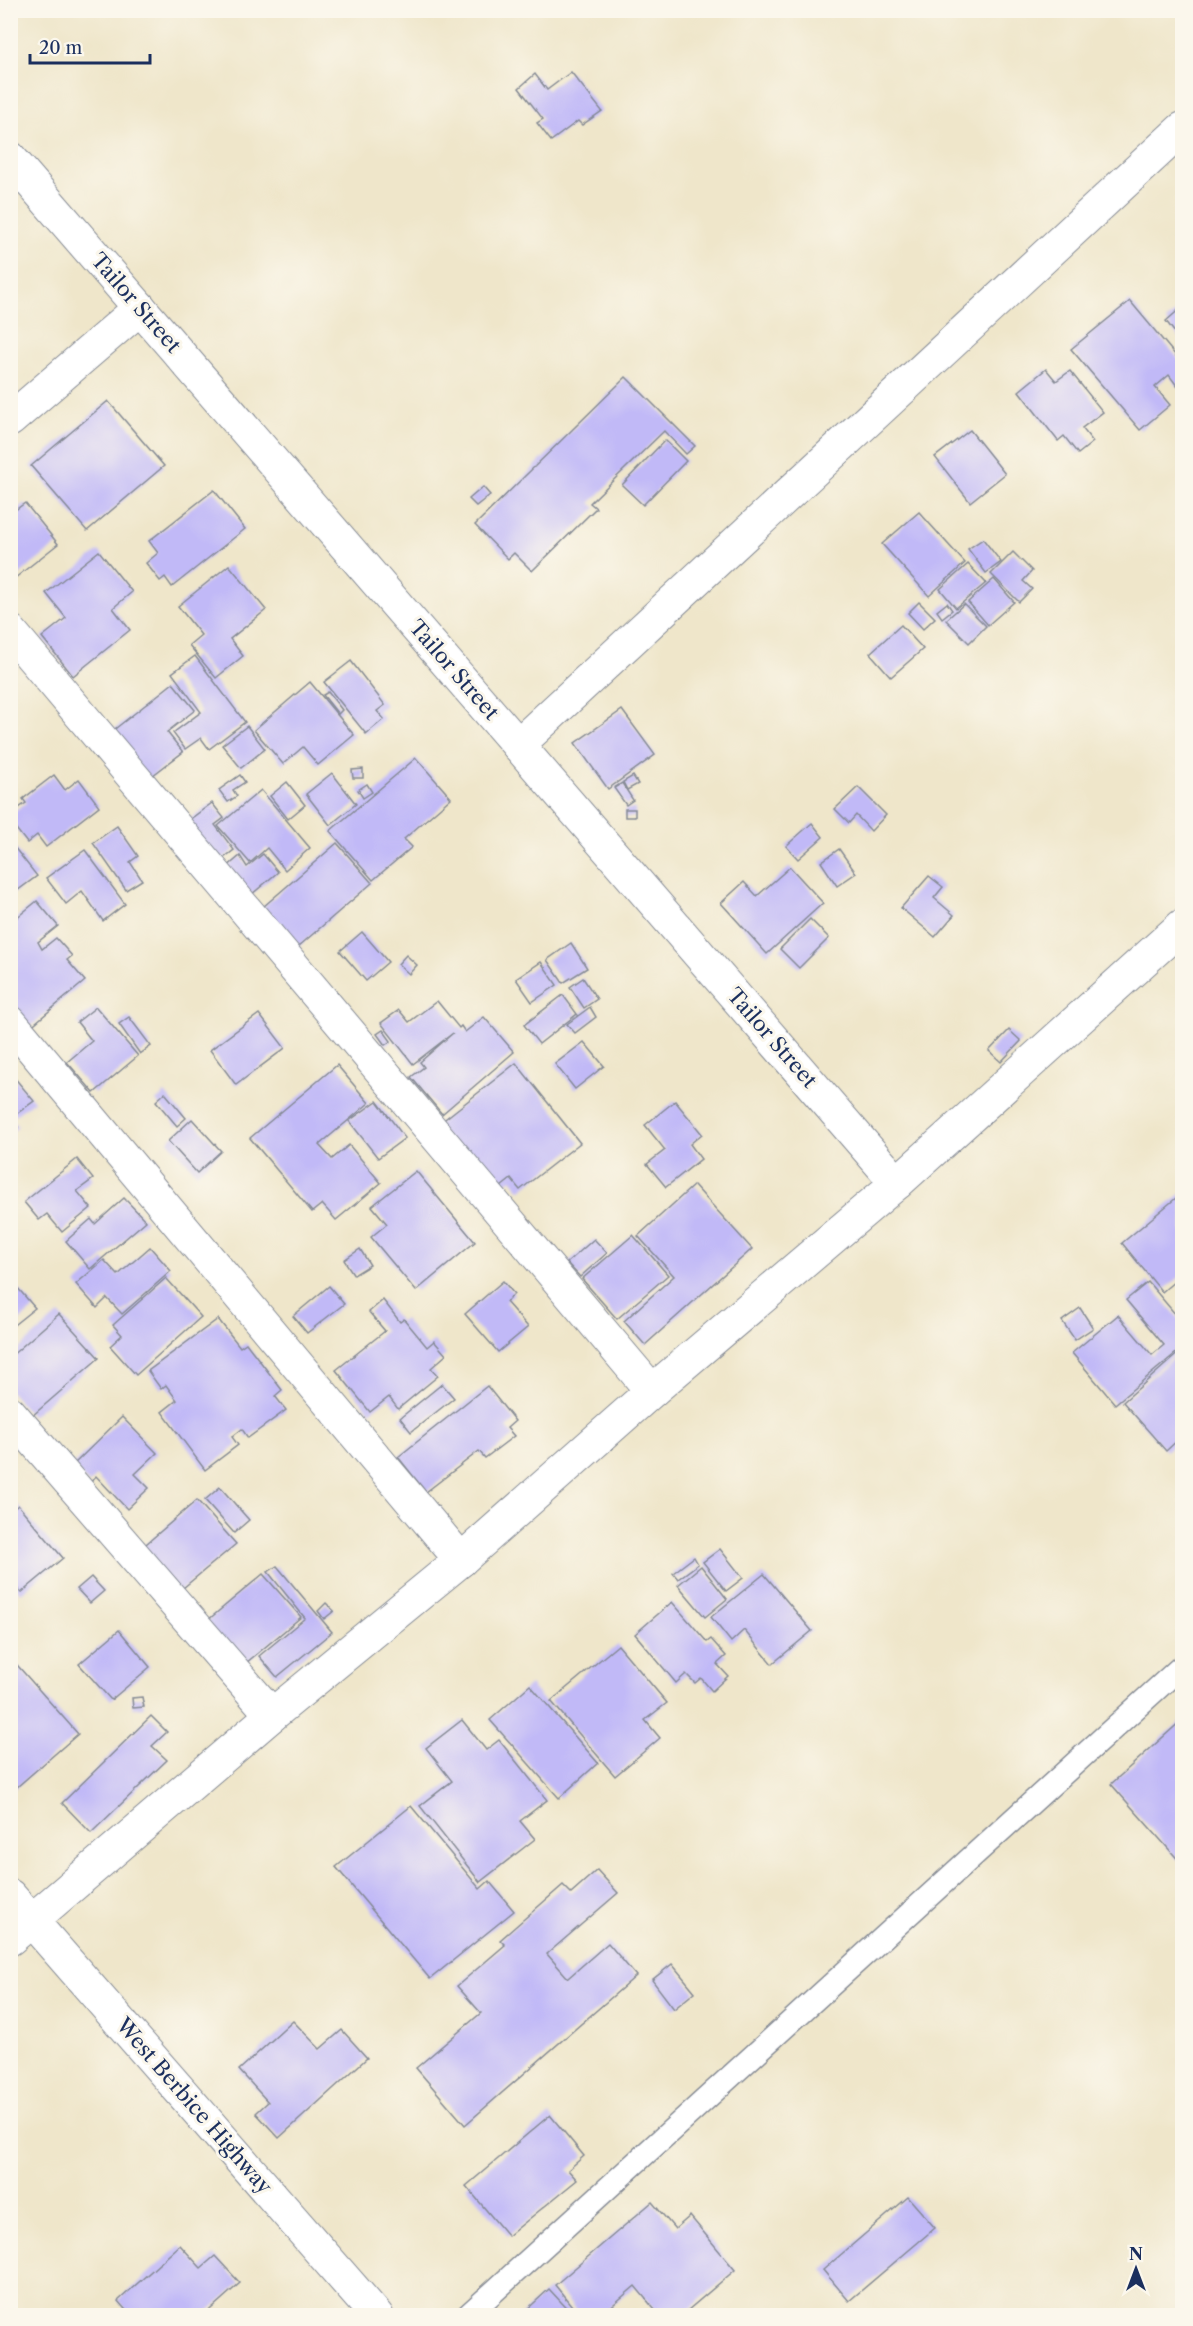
<svg xmlns="http://www.w3.org/2000/svg" width="1193" height="2326" font-family="'Libre Caslon Text',serif">
  <rect width="100%" height="100%" fill="#fbf7ec"/>
  <filter id="ink" filterUnits="userSpaceOnUse"><feTurbulence type="fractalNoise" baseFrequency=".0167" numOctaves="2"/><feDisplacementMap in="SourceGraphic" scale="12" xChannelSelector="R" yChannelSelector="G"/><feConvolveMatrix kernelMatrix="1 2 1 2 8 2 1 2 1" color-interpolation-filters="sRGB"/></filter>
  <filter id="wash" filterUnits="userSpaceOnUse"><feTurbulence type="fractalNoise" baseFrequency=".008" numOctaves="4" result="noise"/><feDisplacementMap in="SourceGraphic" scale="24" xChannelSelector="R" yChannelSelector="G"/><feGaussianBlur stdDeviation="1.35" result="paint"/><feColorMatrix in="noise" values="0 0 0 0 0 0 0 0 0 0 0 0 0 0 0 0 0 1.4 0 .05"/><feComposite in="paint" operator="in"/></filter>
  <g filter="url(#wash)">
    <rect width="100%" height="100%" fill="#efe6ca"/>
    <g id="blocks">
      <g fill="#c1b9f7">
        <path d="M571,72L602,111L582,125L578,121L551,141L537,123L543,119L519,88L535,74L547,90Z"/>
        <path d="M1130,301L1182,363V383L1178,387L1169,375L1155,387L1170,405L1140,430L1071,349Z"/>
        <path d="M1182,307V342L1166,321Z"/>
        <path d="M1046,369L1056,381L1070,371L1103,412L1082,428L1093,442L1078,454L1064,436L1058,441L1019,391Z"/>
        <path d="M626,377L695,446L686,454L664,431L590,503L596,508L532,571L514,553L508,559L475,525Z"/>
        <path d="M108,401L164,466L87,531L31,466Z"/>
        <path d="M970,430L1005,474L970,502L935,457Z"/>
        <path d="M665,440L686,461L643,505L622,485Z"/>
        <path d="M483,487L490,495L476,506L469,499Z"/>
        <path d="M214,490L245,529L172,587L165,577L160,581L146,563L158,553L149,541Z"/>
        <path d="M25,503L58,544L10,582V514Z"/>
        <path d="M919,512L965,563L929,596L882,544Z"/>
        <path d="M983,539L1001,562L986,573L968,549Z"/>
        <path d="M99,551L132,592L113,608L130,630L73,676L42,637L66,618L46,593Z"/>
        <path d="M1013,552L1032,571L1023,581L1032,589L1019,602L991,574Z"/>
        <path d="M968,564L986,583L956,608L940,589Z"/>
        <path d="M229,565L266,610L230,639L243,656L216,678L189,645L201,635L178,606Z"/>
        <path d="M994,579L1014,602L988,625L968,602Z"/>
        <path d="M919,602L935,618L923,629L908,613Z"/>
        <path d="M947,603L952,610L942,618L937,611Z"/>
        <path d="M964,604L986,626L969,643L946,620Z"/>
        <path d="M901,625L923,649L891,677L870,653Z"/>
        <path d="M195,656L245,722L209,749L201,738L185,749L173,733L201,712L172,673Z"/>
        <path d="M351,661L385,705L377,711L384,719L366,734L324,682Z"/>
        <path d="M310,682L354,735L318,765L303,747L283,764L254,730Z"/>
        <path d="M173,683L195,710L167,732L183,752L148,779L111,732Z"/>
        <path d="M328,692L342,710L338,714L323,695Z"/>
        <path d="M622,710L655,755L608,789L575,743Z"/>
        <path d="M247,726L265,749L241,768L222,745Z"/>
        <path d="M416,758L451,798L404,839L412,847L373,880L330,831Z"/>
        <path d="M363,769V778H353L352,770Z"/>
        <path d="M332,773L356,804L330,825L306,794Z"/>
        <path d="M54,775L65,790L79,779L99,806L46,847L37,835L27,843L10,821V814L26,803L23,799Z"/>
        <path d="M240,775L245,782L233,790L237,796L228,802L219,790Z"/>
        <path d="M633,776L638,784L627,790L623,782Z"/>
        <path d="M287,782L305,805L288,819L270,796Z"/>
        <path d="M622,783L633,800L626,805L614,788Z"/>
        <path d="M367,784L372,792L363,798L358,790Z"/>
        <path d="M858,787L886,815L871,831L856,815L849,823L835,809Z"/>
        <path d="M261,790L310,848L285,870L267,848L250,863L218,826Z"/>
        <path d="M212,803L224,818L215,825L234,850L216,864L185,823Z"/>
        <rect x="625" y="809" width="10" height="8"/>
        <path d="M812,823L823,837L798,859L786,846Z"/>
        <path d="M117,826L138,856L130,862L142,880L126,890L93,843Z"/>
        <path d="M10,842L37,876L10,896Z"/>
        <path d="M337,843L372,883L291,953L256,913Z"/>
        <path d="M839,849L856,873L837,886L821,862Z"/>
        <path d="M85,850L125,904L103,921L82,891L66,904L46,878Z"/>
        <path d="M263,854L278,872L244,901L220,873L240,856L247,867Z"/>
        <path d="M790,867L823,903L767,954L721,903L744,882L757,896Z"/>
        <path d="M929,876L943,887L934,898L954,915L935,937L901,908Z"/>
        <path d="M37,901L58,926L38,942L42,949L56,938L72,956L67,960L85,981L29,1028L10,1005V979L16,975L10,969V923Z"/>
        <path d="M810,919L829,938L799,968L780,949Z"/>
        <path d="M362,932L388,962L366,981L340,951Z"/>
        <path d="M571,943L587,968L563,983L547,960Z"/>
        <path d="M406,955L417,965L409,974L398,964Z"/>
        <path d="M541,962L557,985L532,1002L516,979Z"/>
        <path d="M583,978L597,999L584,1008L570,987Z"/>
        <path d="M563,995L577,1014L539,1044L524,1025Z"/>
        <path d="M437,1001L459,1028L461,1026L465,1032L484,1017L514,1052L442,1114L411,1077L424,1067L420,1062L453,1033L413,1064L381,1023L399,1010L409,1022Z"/>
        <path d="M96,1007L138,1056L94,1093L67,1062L92,1041L77,1022Z"/>
        <path d="M590,1007L596,1017L575,1033L567,1024Z"/>
        <path d="M259,1014L285,1048L236,1085L210,1050Z"/>
        <path d="M129,1017L151,1046L140,1054L119,1024Z"/>
        <path d="M383,1030L391,1041L385,1045L377,1034Z"/>
        <path d="M1009,1030L1021,1041L1001,1062L989,1051Z"/>
        <path d="M584,1042L604,1066L575,1089L555,1064Z"/>
        <path d="M516,1063L580,1143L520,1190L511,1179L491,1195L436,1126Z"/>
        <path d="M337,1065L369,1103L319,1145L332,1159L349,1145L381,1183L336,1220L322,1204L312,1212L250,1138Z"/>
        <path d="M13,1076L34,1101L11,1118L18,1127L10,1133V1079Z"/>
        <path d="M165,1093L186,1118L177,1126L156,1101Z"/>
        <path d="M377,1101L405,1138L378,1158L349,1121Z"/>
        <path d="M675,1101L702,1134L690,1144L701,1159L666,1187L647,1164L665,1150L645,1125Z"/>
        <path d="M192,1119L221,1151L197,1173L168,1141Z"/>
        <path d="M77,1159L93,1179L77,1191L91,1208L62,1232L47,1214L39,1220L24,1202Z"/>
        <path d="M416,1171L475,1242L416,1291L371,1237L387,1224L372,1206Z"/>
        <path d="M694,1185L752,1249L645,1345L624,1321L674,1276L638,1236Z"/>
        <path d="M1182,1193V1275L1162,1292L1122,1243Z"/>
        <path d="M124,1198L146,1221L90,1269L66,1241L91,1219L95,1224Z"/>
        <path d="M633,1235L668,1275L617,1319L582,1279Z"/>
        <path d="M594,1239L607,1253L580,1277L567,1263Z"/>
        <path d="M150,1247L171,1271L122,1314L107,1298L97,1308L76,1284L104,1260L118,1275Z"/>
        <path d="M360,1249L370,1265L354,1275L344,1260Z"/>
        <path d="M166,1278L201,1317L136,1375L110,1346L122,1335L113,1325Z"/>
        <path d="M10,1279L35,1308L10,1328Z"/>
        <path d="M503,1281L514,1294L506,1302L528,1327L498,1352L465,1314Z"/>
        <path d="M1148,1282L1182,1322V1348L1115,1404L1072,1353L1118,1315L1152,1355L1164,1345L1126,1300Z"/>
        <path d="M329,1286L344,1304L307,1333L293,1316Z"/>
        <path d="M383,1300L400,1322L404,1319L427,1347L434,1341L446,1355L431,1368L438,1376L398,1409L389,1397L370,1412L336,1370L385,1331L369,1312Z"/>
        <path d="M1080,1308L1093,1328L1075,1340L1062,1321Z"/>
        <path d="M59,1314L99,1358L32,1416L10,1391V1357Z"/>
        <path d="M218,1319L240,1347L246,1343L282,1390L275,1396L286,1410L248,1438L242,1429L232,1437L238,1445L205,1470L162,1412L177,1400L166,1385L161,1389L148,1371Z"/>
        <path d="M1182,1350V1436L1166,1451L1123,1402Z"/>
        <path d="M442,1384L454,1398L411,1432L400,1418Z"/>
        <path d="M487,1386L515,1421L507,1428L514,1436L485,1458L479,1451L426,1492L398,1457Z"/>
        <path d="M122,1417L157,1453L135,1474L149,1488L127,1509L96,1476L89,1484L72,1466Z"/>
        <path d="M220,1487L249,1520L234,1533L205,1500Z"/>
        <path d="M197,1500L236,1544L177,1593L139,1550Z"/>
        <path d="M18,1505L63,1558L21,1593L10,1581V1512Z"/>
        <path d="M720,1549L743,1578L726,1591L703,1562Z"/>
        <path d="M694,1557L698,1564L678,1579L673,1573Z"/>
        <path d="M277,1566L332,1632L277,1677L259,1656L305,1618L268,1572Z"/>
        <path d="M701,1566L727,1599L705,1617L678,1585Z"/>
        <path d="M263,1574L301,1617L240,1668L202,1625Z"/>
        <path d="M764,1574L812,1631L772,1664L744,1630L731,1642L711,1617Z"/>
        <path d="M91,1577L104,1591L90,1603L77,1589Z"/>
        <path d="M672,1602L707,1642L711,1639L726,1656L717,1664L728,1676L712,1691L701,1678L695,1683L686,1674L676,1683L635,1634Z"/>
        <path d="M326,1603L334,1611L324,1619L318,1611Z"/>
        <path d="M119,1630L150,1667L111,1700L79,1664Z"/>
        <path d="M618,1645L667,1703L645,1720L660,1738L615,1776L551,1701Z"/>
        <path d="M10,1657L78,1734L10,1793Z"/>
        <path d="M530,1685L598,1763L559,1798L490,1720Z"/>
        <path d="M142,1697L144,1707L133,1708L132,1698Z"/>
        <path d="M151,1716L167,1732L152,1746L167,1760L91,1833L62,1803Z"/>
        <path d="M462,1720L486,1750L499,1740L547,1800L520,1821L535,1839L480,1882L420,1806L452,1781L426,1748Z"/>
        <path d="M1182,1720V1864L1111,1784Z"/>
        <path d="M411,1806L480,1889L489,1881L514,1911L430,1979L336,1867Z"/>
        <path d="M597,1870L618,1893L547,1954L568,1978L608,1943L636,1976L465,2125L416,2068L481,2013L457,1986L505,1945L500,1940L563,1885L571,1893Z"/>
        <path d="M672,1964L695,1992L674,2009L652,1980Z"/>
        <path d="M293,2021L320,2049L342,2030L367,2058L279,2138L256,2113L268,2102L239,2070Z"/>
        <path d="M550,2115L584,2156L568,2170L577,2180L508,2236L466,2186Z"/>
        <path d="M908,2197L935,2228L849,2301L823,2270Z"/>
        <path d="M652,2202L675,2229L690,2216L735,2270L681,2316H660L635,2286L600,2316H580L555,2285Z"/>
        <path d="M180,2245L201,2268L215,2256L240,2283L203,2316H131L118,2301Z"/>
        <path d="M549,2289L574,2316H520Z"/>
      </g>
    </g>
  </g>
  <g filter="url(#ink)">
    <use href="#blocks" fill-opacity="0" stroke="#858a94" stroke-width="1.5"/>
    <g fill="none" stroke-linecap="round" stroke-linejoin="round">
      <defs>
        <path id="service" d="M467,2316L1182,1666"/>
        <g id="minor">
          <path d="M10,158L897,1183"/>
          <path d="M10,420L140,308"/>
          <path d="M10,631L652,1391"/>
          <path d="M518,745L1182,129"/>
          <path d="M10,1022L461,1560"/>
          <path d="M10,1413L272,1715"/>
          <path d="M10,1939L272,1715L461,1560L652,1391L897,1183L1182,926"/>
        </g>
        <path id="primary" d="M10,1896L377,2316"/>
      </defs>
      <use href="#service" stroke="#858a94" stroke-width="25"/>
      <use href="#minor" stroke="#858a94" stroke-width="35"/>
      <use href="#primary" stroke="#858a94" stroke-width="35"/>
      <use href="#service" stroke="#fff" stroke-width="22"/>
      <use href="#minor" stroke="#fff" stroke-width="33"/>
      <use href="#primary" stroke="#fff" stroke-width="33"/>
    </g>
  </g>
  <g text-anchor="middle" stroke-width="6" stroke-linejoin="round" paint-order="stroke">
    <g font-size="21" fill="#1b2f5e" stroke="#fbf7ec">
      <text transform="translate(136 303) rotate(49)" y="7">Tailor Street</text>
      <text transform="translate(454 670) rotate(49)" y="7">Tailor Street</text>
      <text transform="translate(772 1038) rotate(49)" y="7">Tailor Street</text>
      <text transform="translate(194 2106) rotate(49)" y="7">West Berbice Highway</text>
    </g>
  </g>
  <rect width="1193" height="2326" fill="none" stroke="#fbf7ec" stroke-width="36"/>
  <g transform="translate(1136 2269)" stroke="#fbf7ec" stroke-width="4.5" paint-order="stroke">
  <path d="M0-4.5L10 22L0 15L-10 22Z" fill="#1b2f5e"/>
  <text y="-9" font-size="16" font-weight="bold" text-anchor="middle" fill="#1b2f5e">N</text>
  </g>
  <path d="M30 54v9h120v-9" fill="none" stroke="#1b2f5e" stroke-width="3"/>
  <text x="39" y="54" font-size="18" fill="#1b2f5e" stroke="#fbf7ec" stroke-width="4.5" paint-order="stroke">20 m</text>
</svg>
